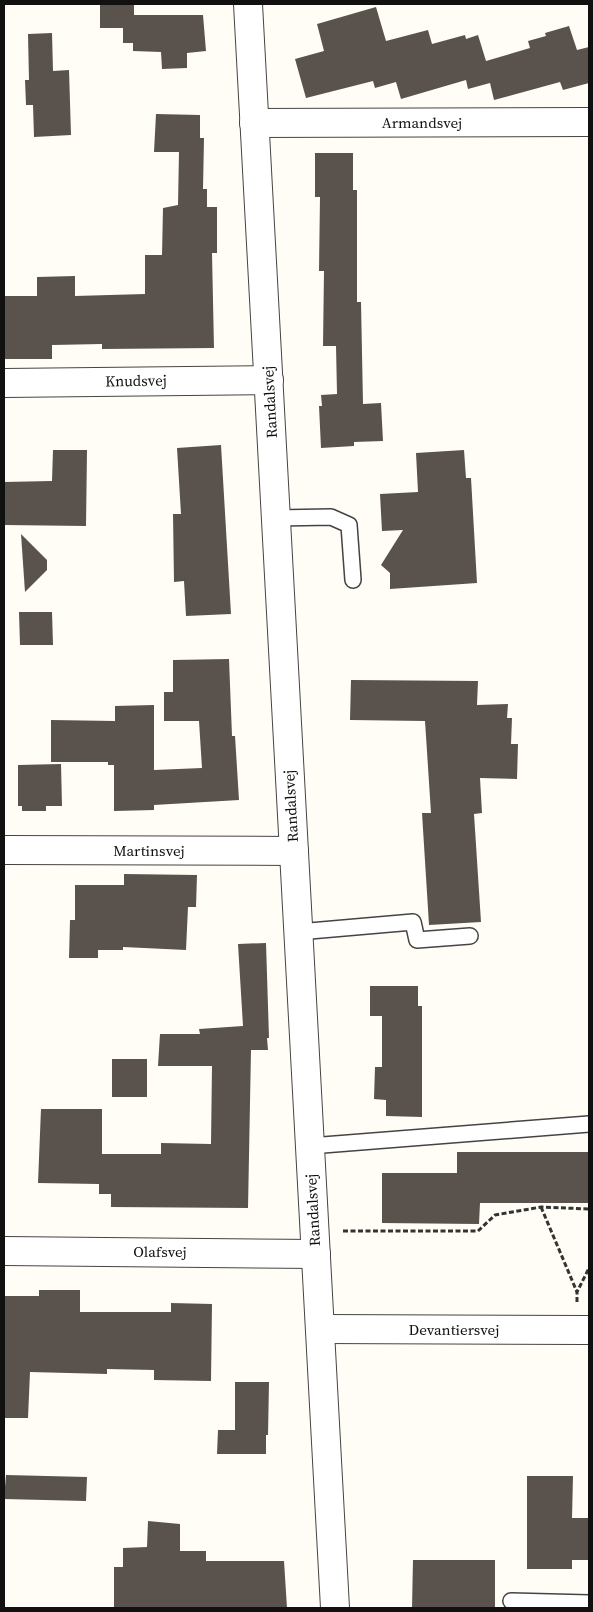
<svg xmlns="http://www.w3.org/2000/svg" width="593" height="1612" font-family="'Source Serif 4',serif">
  <rect width="100%" height="100%" fill="#fffdf5"/>
  <g fill="#5a524d">
    <path d="M100,4H134V15H203L206,51L187,53V68L162,69L161,52L133,51V43H123V28H100Z"/>
    <path d="M376,7L386,41L428,30L432,44L465,35L466,39L478,35L486,61L530,48L528,41L546,36L545,33L569,26L577,50L589,47V83L563,90L560,82L494,100L490,83L468,89L466,80L401,99L396,82L375,88L373,81L306,98L295,59L324,51L317,24Z"/>
    <path d="M52,33L53,71L69,70L71,135L34,137L33,105H26L25,80H29L28,34Z"/>
    <path d="M156,114L200,115V138H204L203,189H207V207H217V253H212L214,348L102,349V344L52,345V359H4V296H37V277L75,276V296L145,294V255H162L163,208L178,205L179,152H154Z"/>
    <path d="M315,153H353V190H357V302H361L363,404L381,403L383,441L354,442V446L321,448L319,406H322L321,395L337,394L336,346H323L324,271H319L320,197H315Z"/>
    <path d="M221,445L231,614L186,616L184,581L174,582L173,514H181L177,448Z"/>
    <path d="M53,450H87L86,526L4,525V482L52,481Z"/>
    <path d="M464,450L466,478H471L477,583L390,589V573L381,565L403,530L382,531L380,494L418,492L416,453Z"/>
    <path d="M21,534L47,560V570L25,592Z"/>
    <path d="M19,612H52L53,645H20Z"/>
    <path d="M229,659L232,736H235L239,800L154,805V810L114,811V765H108V762H51V720L115,721V706L154,705V770L202,768L199,721H164V692H173V660Z"/>
    <path d="M351,680L478,681L477,705L508,704L507,718H512L511,744H518L517,779L480,778L482,813L474,814L481,922L429,925L422,813H431L425,721L350,720Z"/>
    <path d="M61,764L62,806H46V811H22V806H18V765Z"/>
    <path d="M124,874L197,875L196,907H188L186,950L123,947V950H98V958H69L70,920H75V885H124Z"/>
    <path d="M266,943L269,1038H267L268,1050H251L248,1208L111,1207V1194H99V1184L38,1183L41,1109H102V1154H161V1143L211,1144L212,1066H158L160,1034H200L199,1029L243,1026L238,944Z"/>
    <path d="M370,986H418V1006H422V1117L386,1116V1100L374,1099L375,1067H382V1016H370Z"/>
    <rect x="112" y="1059" width="35" height="38"/>
    <path d="M457,1152H589V1203H480L479,1224L382,1223V1173H457Z"/>
    <path d="M39,1290H80V1312H171V1303L212,1304L211,1381L154,1380V1370L107,1369V1374L30,1372L28,1418H4V1296H39Z"/>
    <path d="M235,1382H269L268,1435H266V1454H217L218,1430H235Z"/>
    <path d="M6,1475L87,1477L86,1501L4,1499Z"/>
    <path d="M527,1476H573L572,1518H589V1560H572V1569H527Z"/>
    <path d="M148,1521L180,1524V1551H206V1561H284L287,1608H114V1567H123V1548L147,1547Z"/>
    <path d="M413,1560H495V1608H412Z"/>
  </g>
  <g fill="none" stroke-linecap="round" stroke-linejoin="round">
    <defs>
      <g id="lane">
        <path d="M276,518L331,517L349,525L353,580"/>
        <path d="M298,932L413,922L417,940L470,936"/>
        <path d="M310,1146L589,1124"/>
        <path d="M511,1601L589,1603"/>
      </g>
      <g id="street">
        <path d="M248,4L335,1608"/>
        <path d="M254,123L589,122"/>
        <path d="M4,383L269,380"/>
        <path d="M4,850L294,851"/>
        <path d="M4,1251L316,1254"/>
        <path d="M320,1329L589,1330"/>
      </g>
    </defs>
    <use href="#lane" stroke="#444" stroke-width="18"/>
    <use href="#street" stroke="#444" stroke-width="30"/>
    <g stroke="#333" stroke-width="3" stroke-dasharray="5 2.5" stroke-linecap="butt">
      <path d="M541,1207L577,1292"/>
      <path d="M343,1231H478L495,1215L541,1207L589,1209"/>
      <path d="M577,1302V1292L589,1268"/>
    </g>
    <use href="#lane" stroke="#fff" stroke-width="15"/>
    <use href="#street" stroke="#fff" stroke-width="28"/>
  </g>
  <g text-anchor="middle" stroke-width="5" stroke-linejoin="round" paint-order="stroke">
    <g font-size="15" fill="#111" stroke="#fff">
      <text x="422" y="128">Armandsvej</text>
      <text transform="translate(136 381) rotate(-1)" y="5">Knudsvej</text>
      <text transform="translate(270 402) rotate(-93)" y="5">Randalsvej</text>
      <text transform="translate(291 806) rotate(-93)" y="5">Randalsvej</text>
      <text x="149" y="856">Martinsvej</text>
      <text transform="translate(313 1210) rotate(-93)" y="5">Randalsvej</text>
      <text x="160" y="1257">Olafsvej</text>
      <text x="454" y="1335">Devantiersvej</text>
    </g>
  </g>
  <rect width="593" height="1612" fill="none" stroke="#111111" stroke-width="10"/>
</svg>
